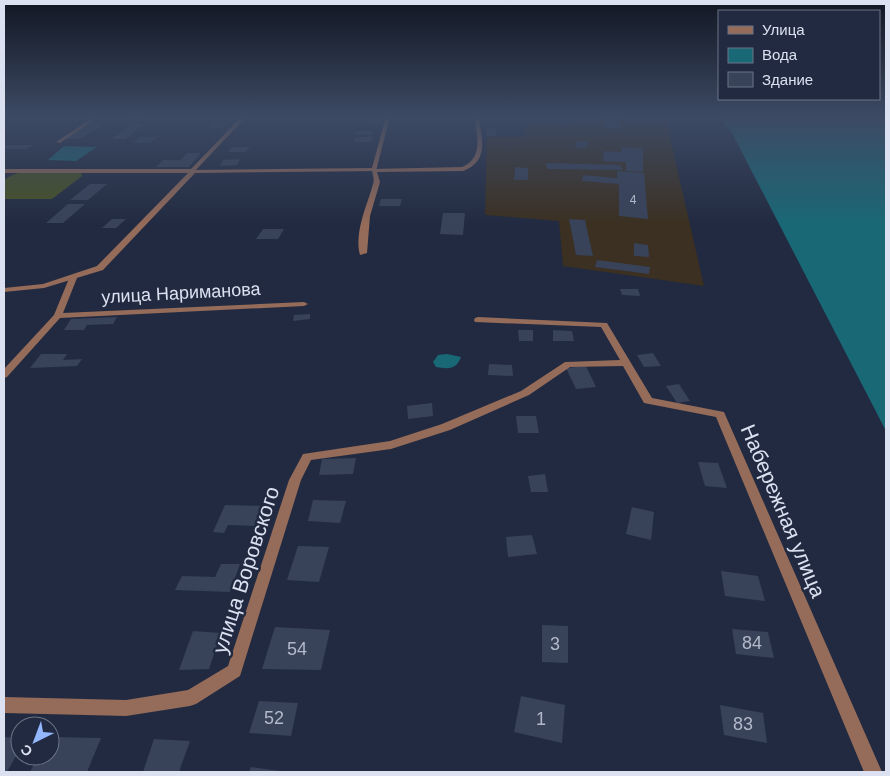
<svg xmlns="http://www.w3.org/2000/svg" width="890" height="776" font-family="Arial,sans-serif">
  <rect width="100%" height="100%" fill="#212a40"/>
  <path fill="#3b3021" d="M575,116H634L666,120L704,286L563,266L559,221L485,215L487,137H524L527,123L567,126Z"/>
  <path fill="#475123" d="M22,172H81L82,176L52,199H4V180L12,175Z"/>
  <g fill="#196876">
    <path d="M718,116H886V431L732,133Z"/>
    <path d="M64,146L97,147L76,161L48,160Z"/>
    <path d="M447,354L461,357C456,370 448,369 436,367L433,362L438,355Z"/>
  </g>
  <g fill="#384259">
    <path d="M605,117H619L621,129L605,128Z"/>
    <path d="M130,118H146L140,122H124Z"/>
    <path d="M364,120H380L378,124H363Z"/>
    <path d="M212,123H227L223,128L207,127Z"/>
    <path d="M91,124H104L79,139H66Z"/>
    <path d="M131,124H145L125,139H111Z"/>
    <path d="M486,128H496V136H487Z"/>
    <path d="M357,131H373L371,135H354Z"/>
    <path d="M140,137H157L150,143H133Z"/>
    <path d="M356,137H373L371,142H354Z"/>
    <path d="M578,141L589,142L585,148L574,147Z"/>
    <path d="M4,145H33L26,149H4Z"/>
    <path d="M232,147H250L245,152H228Z"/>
    <path d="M622,147L643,149V172L626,171V162L603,161L604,151L622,152Z"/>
    <path d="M187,153H201L189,167H156L163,160H181Z"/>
    <path d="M240,159L237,165L220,166L223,160Z"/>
    <path d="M546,163L620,165L623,170L547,169Z"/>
    <path d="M515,167L528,168V180H514Z"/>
    <path d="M617,171L644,173L648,219L619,216V184L582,181L583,175L617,178Z"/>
    <path d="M90,184H107L88,200H70Z"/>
    <path d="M381,199H402L400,206H379Z"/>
    <path d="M68,204H85L63,223H46Z"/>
    <path d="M443,213H465L463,235L440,234Z"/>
    <path d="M112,219H126L116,228H102Z"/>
    <path d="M569,219L585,220L593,256L576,255Z"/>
    <path d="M263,229H284L278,239H256Z"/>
    <path d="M634,243L648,245L649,257L634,256Z"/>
    <path d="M597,260L650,267L649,274L595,267Z"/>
    <path d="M620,289H638L640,296L622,295Z"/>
    <path d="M310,314V319L293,321L294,315Z"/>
    <path d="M117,317L113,324L87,325L84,330H64L71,319Z"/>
    <path d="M518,330H533V341H519Z"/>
    <path d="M553,330L572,331L574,341H553Z"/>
    <path d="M653,353L661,366L644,367L637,355Z"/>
    <path d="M41,354H67L63,360L82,359L77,366L30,368Z"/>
    <path d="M489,364L512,365L513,376L488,375Z"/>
    <path d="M586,366L596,387L576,389L566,368Z"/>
    <path d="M679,384L690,401L677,403L666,386Z"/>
    <path d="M432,403L433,416L408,419L407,406Z"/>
    <path d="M516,416H536L539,433H518Z"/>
    <path d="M356,458L353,474L319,475L322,459Z"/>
    <path d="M698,462L718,463L727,488L705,486Z"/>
    <path d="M545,474L548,492H531L528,476Z"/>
    <path d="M313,500L346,501L340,523L308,521Z"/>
    <path d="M225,505L266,506L259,526L228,525L224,533L213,532Z"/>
    <path d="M632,507L654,512L651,540L626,534Z"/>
    <path d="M532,535L537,554L508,557L506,537Z"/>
    <path d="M298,546L329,547L319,582L287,580Z"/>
    <path d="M221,564H240L230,592L175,590L182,576L215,577Z"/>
    <path d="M721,571L758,576L765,601L725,596Z"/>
    <path d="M542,625L568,626V663L542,662Z"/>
    <path d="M275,627L330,630L321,670L262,669Z"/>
    <path d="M732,629L768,632L774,658L736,654Z"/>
    <path d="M193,631L221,633L209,669L179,670Z"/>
    <path d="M521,696L565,705L562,743L514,732Z"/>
    <path d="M259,701L298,703L291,736L249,733Z"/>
    <path d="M720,705L763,713L767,743L724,735Z"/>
    <path d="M4,737L20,738V749L7,772H4Z"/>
    <path d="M50,737L101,738L87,772H30L38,756H50Z"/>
    <path d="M154,739L190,741L179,772H143Z"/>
    <path d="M251,767L281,771L280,772H249Z"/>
  </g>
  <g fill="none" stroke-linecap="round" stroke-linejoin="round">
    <g fill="#956b59" fill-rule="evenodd">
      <path d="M95,116H101L60,143L56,142Z"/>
      <path d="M242,116H247L193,173H4V169H191Z"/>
      <path d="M474,116H478C482,138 490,161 463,171L377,172L380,182L370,216L367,253L360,255C354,232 367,206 373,184C375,179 372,174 372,169L462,167C484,158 477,135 474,116Z"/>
      <path d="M70,276H73L77,278L63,313L304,302L308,304L304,306L60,318L7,377L4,378V369L54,315Z"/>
      <path d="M478,317L607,323L652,398L724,412L882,772H864L716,417L644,403L623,366L570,367L529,395L450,430L391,449L311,460L301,480L240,676L196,704L190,706L126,716L4,713V697L126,700L188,690L228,666L289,480L303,454L390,441L442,424L521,391L565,362L620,360L601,327L475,322L474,320L475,318Z"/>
    </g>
    <path fill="#956b59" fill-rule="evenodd" d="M386,116H390L376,171L195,173L103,270L44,288L4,292V288L43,284L97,266L191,170L372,168Z"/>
  </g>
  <linearGradient id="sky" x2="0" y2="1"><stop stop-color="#121723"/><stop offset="0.52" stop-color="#3d4a64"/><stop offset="1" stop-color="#3d4a64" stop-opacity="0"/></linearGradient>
  <rect width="890" height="225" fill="url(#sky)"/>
  <g text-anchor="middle" stroke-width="5" stroke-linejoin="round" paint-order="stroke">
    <g font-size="12" fill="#b2b9ca">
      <text x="633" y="204">4</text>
    </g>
    <g font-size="18" fill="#dbe1f0" stroke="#212a40">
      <text transform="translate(181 293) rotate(-3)" y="6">улица Нариманова</text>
    </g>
    <g font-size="18" fill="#b2b9ca">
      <text x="752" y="649">84</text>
      <text x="555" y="650">3</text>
      <text x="297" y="655">54</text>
      <text x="274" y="724">52</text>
      <text x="541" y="725">1</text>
      <text x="743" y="730">83</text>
    </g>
    <g font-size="21" fill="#dbe1f0" stroke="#212a40">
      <text transform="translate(783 511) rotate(67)" y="7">Набережная улица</text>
      <text transform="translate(246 570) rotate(-72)" y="7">улица Воровского</text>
    </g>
  </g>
  <rect width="890" height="776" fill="none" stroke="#dbe1f0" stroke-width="10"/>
  <rect x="718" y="10" width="162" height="90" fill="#212a40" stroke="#6b7386"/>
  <rect x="728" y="26" width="25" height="8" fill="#956b59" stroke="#6b7386"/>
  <text x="762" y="35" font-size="15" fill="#dbe1f0">Улица</text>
  <rect x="728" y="48" width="25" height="15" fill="#196876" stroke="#6b7386"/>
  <text x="762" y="60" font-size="15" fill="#dbe1f0">Вода</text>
  <rect x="728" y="72" width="25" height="15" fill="#384259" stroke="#6b7386"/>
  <text x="762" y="85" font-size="15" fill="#dbe1f0">Здание</text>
  <g transform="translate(35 741) rotate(222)"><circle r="24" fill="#212a40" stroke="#6b7386"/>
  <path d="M0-4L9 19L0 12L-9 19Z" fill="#92b7fd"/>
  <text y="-8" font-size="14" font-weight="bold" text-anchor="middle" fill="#dbe1f0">С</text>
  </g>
</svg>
